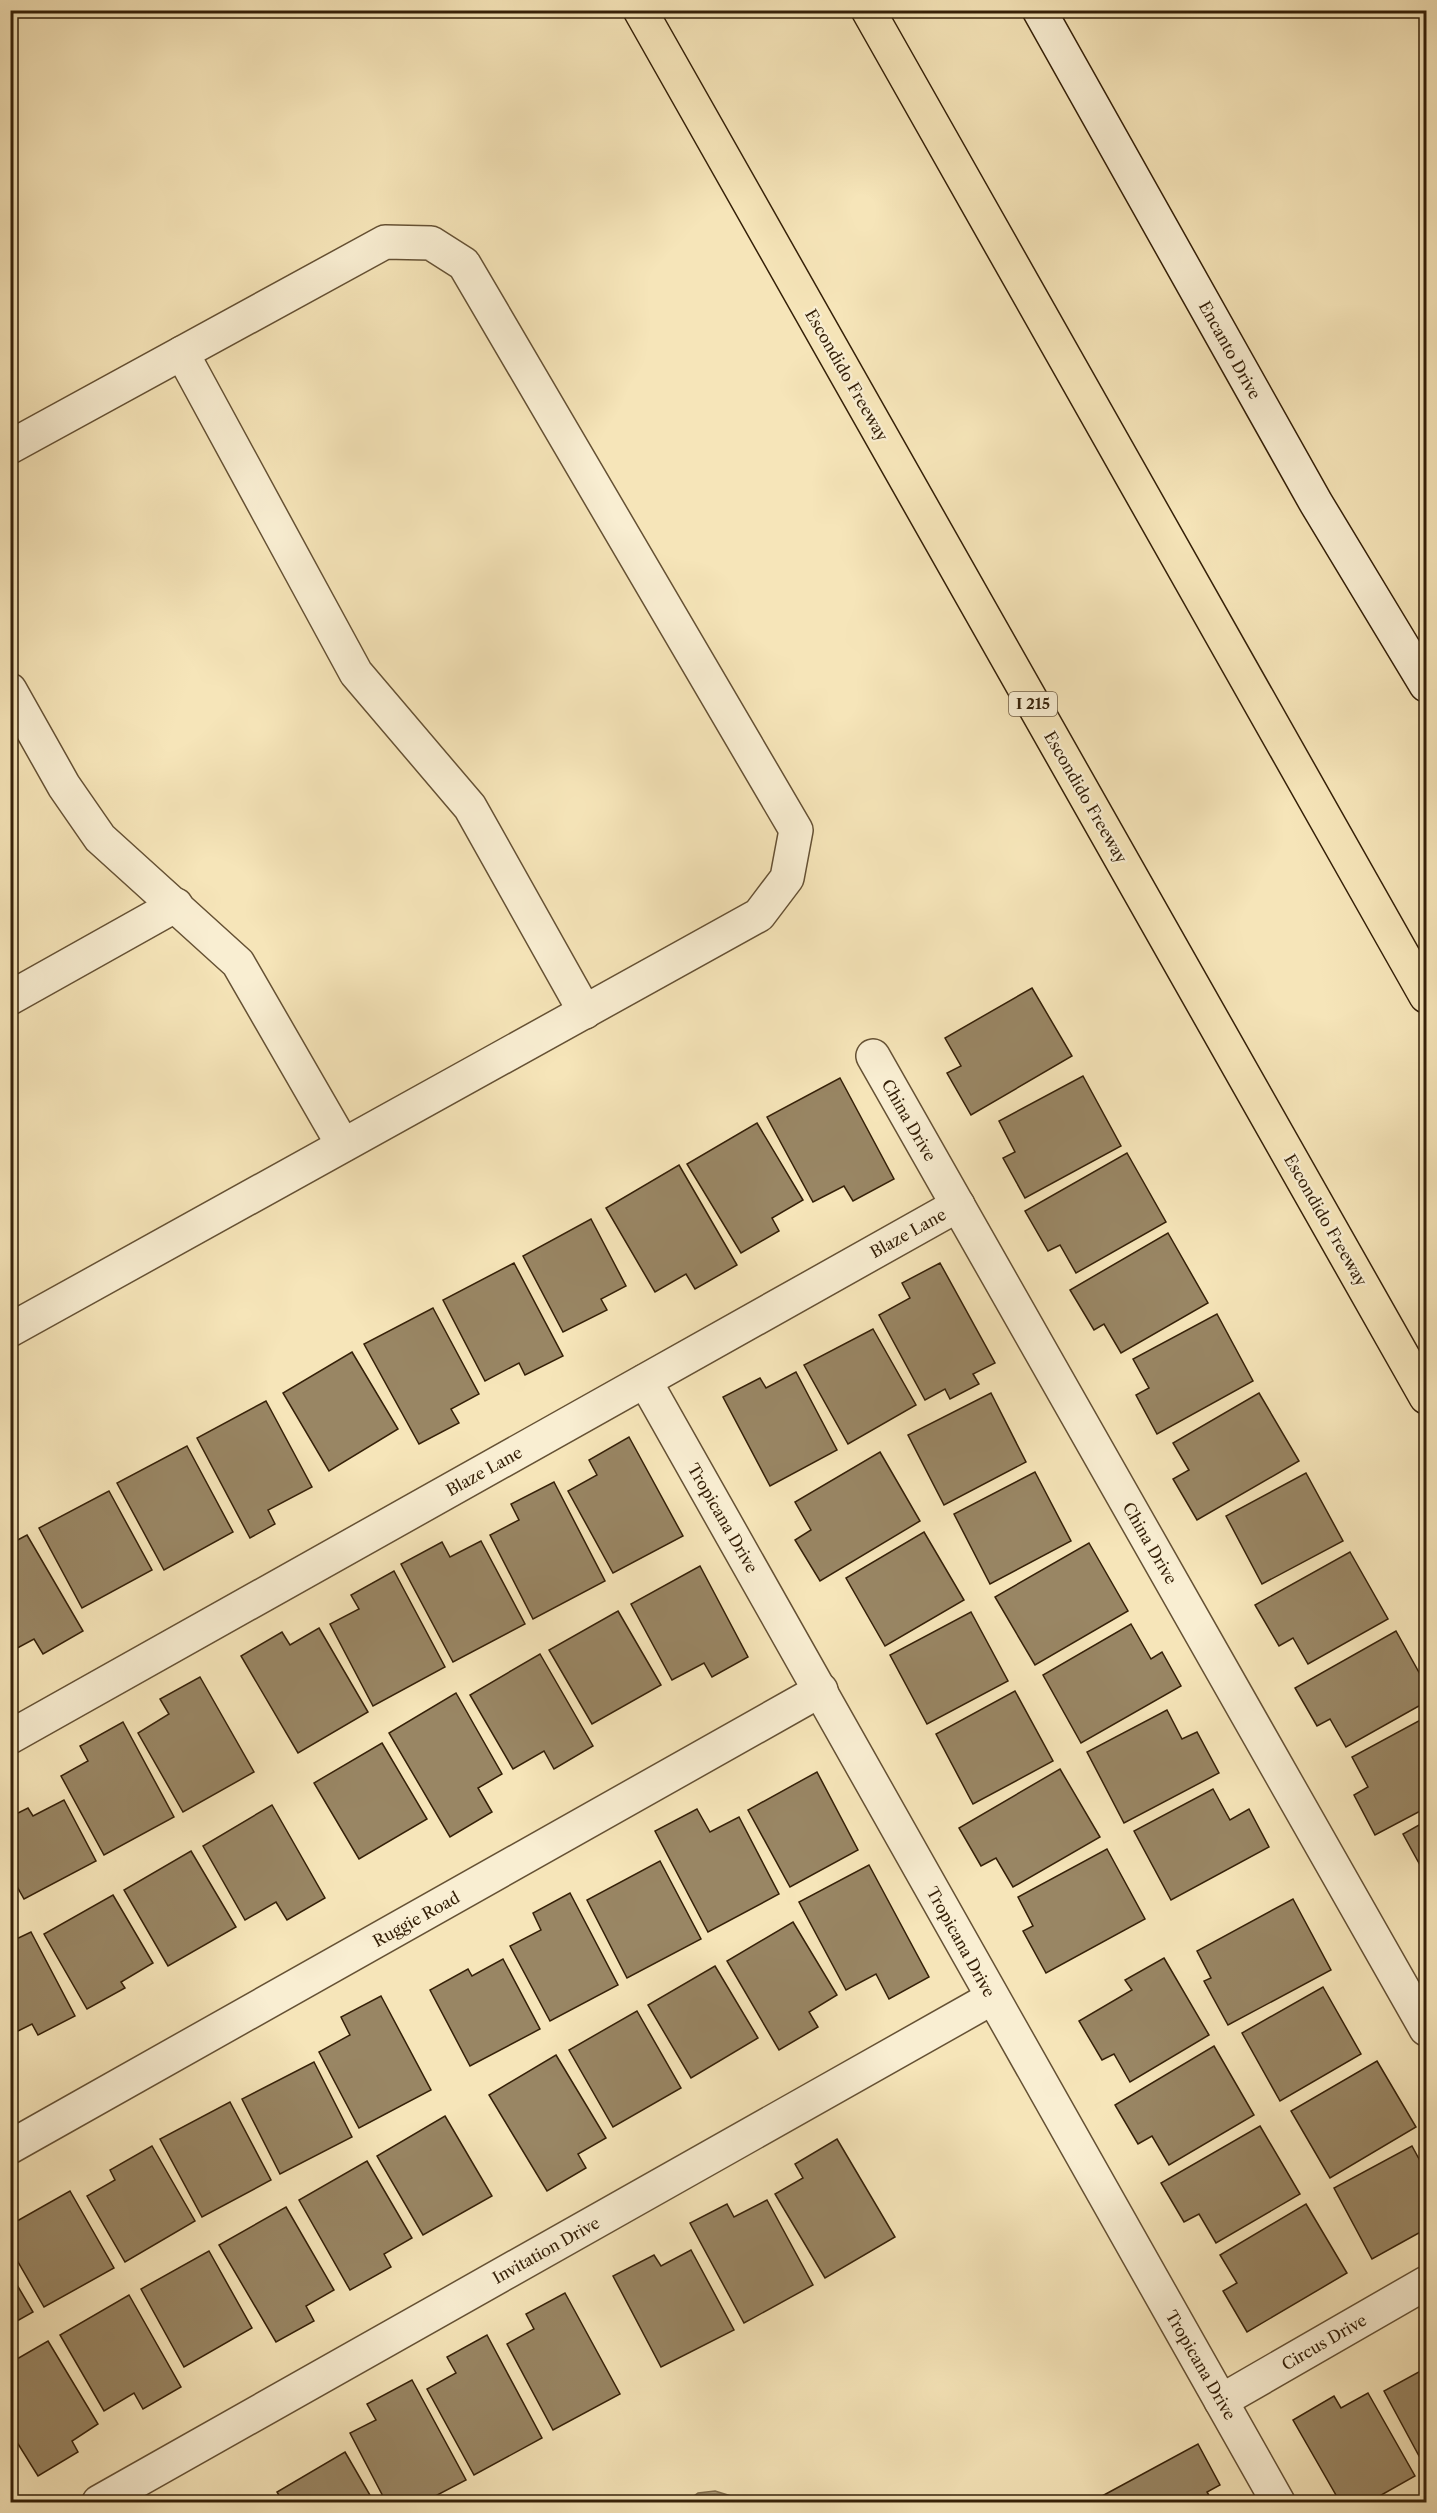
<svg xmlns="http://www.w3.org/2000/svg" width="1437" height="2513" font-family="'Libre Caslon Text',serif">
  <defs>
    <pattern id="water-rules" width="6" height="5" patternUnits="userSpaceOnUse" patternTransform="scale(1.5)"><rect width="6" height="5" fill="#b4a27d"/><path d="M0 2.5h6" fill="none" stroke="#938464"/></pattern>
  </defs>
  <rect width="100%" height="100%" fill="#f6e5b9"/>
  <filter id="stains"><feTurbulence type="fractalNoise" baseFrequency=".00333" numOctaves="4"/><feColorMatrix values="0 0 0 0 .2 0 0 0 0 .09 0 0 0 0 .02 0 0 0 .5 -.17"/></filter>
  <radialGradient id="worn" r=".72"><stop offset=".6" stop-color="#630" stop-opacity="0"/><stop offset="1" stop-color="#630" stop-opacity=".3"/></radialGradient>
  <path fill="url(#water-rules)" stroke="#816e4e" stroke-width="1.5" d="M715,2491L734,2497L737,2502H686L698,2493Z"/>
  <g fill="#998664" stroke="#352008" stroke-width="1.5">
    <path d="M1032,988L1072,1056L971,1115L947,1073L961,1066L945,1038Z"/>
    <path d="M1083,1076L1121,1146L1025,1198L1003,1158L1015,1152L999,1121Z"/>
    <path d="M840,1078L894,1179L853,1201L844,1186L813,1202L767,1117Z"/>
    <path d="M757,1123L803,1200L772,1218L779,1231L741,1253L687,1164Z"/>
    <path d="M1127,1153L1166,1222L1076,1273L1060,1245L1048,1251L1025,1211Z"/>
    <path d="M679,1165L737,1265L695,1289L686,1274L655,1292L606,1208Z"/>
    <path d="M591,1219L626,1286L601,1299L607,1310L563,1332L523,1256Z"/>
    <path d="M1168,1233L1208,1303L1121,1353L1104,1324L1094,1330L1070,1290Z"/>
    <path d="M514,1263L563,1356L525,1375L519,1363L485,1381L443,1300Z"/>
    <path d="M940,1263L995,1363L973,1374L979,1384L950,1399L945,1389L925,1400L879,1315L910,1298L902,1283Z"/>
    <path d="M433,1308L479,1394L451,1409L459,1423L419,1444L364,1344Z"/>
    <path d="M1217,1314L1253,1381L1157,1434L1136,1395L1149,1388L1133,1359Z"/>
    <path d="M873,1329L916,1405L848,1444L804,1365Z"/>
    <path d="M352,1352L398,1429L329,1471L283,1393Z"/>
    <path d="M796,1372L837,1450L770,1486L723,1397L760,1378L766,1388Z"/>
    <path d="M991,1393L1026,1462L944,1505L908,1435Z"/>
    <path d="M1259,1393L1299,1461L1197,1520L1173,1479L1189,1470L1173,1443Z"/>
    <path d="M266,1401L312,1487L268,1510L275,1524L250,1538L197,1438Z"/>
    <path d="M629,1437L683,1536L613,1573L568,1491L597,1475L589,1460Z"/>
    <path d="M187,1446L233,1532L164,1570L117,1483Z"/>
    <path d="M880,1452L920,1521L820,1581L795,1540L811,1530L795,1502Z"/>
    <path d="M1035,1472L1071,1541L990,1584L954,1514Z"/>
    <path d="M1306,1473L1343,1541L1262,1584L1226,1516Z"/>
    <path d="M554,1482L605,1581L533,1619L490,1535L519,1520L511,1504Z"/>
    <path d="M109,1491L152,1570L82,1608L39,1528Z"/>
    <path d="M924,1532L964,1600L885,1646L846,1578Z"/>
    <path d="M27,1535L83,1631L43,1654L34,1639L10,1652V1544Z"/>
    <path d="M481,1541L525,1624L453,1662L401,1564L442,1542L450,1557Z"/>
    <path d="M1089,1543L1128,1611L1035,1665L995,1597Z"/>
    <path d="M1350,1552L1388,1619L1308,1664L1293,1638L1279,1646L1255,1605Z"/>
    <path d="M700,1566L748,1657L712,1677L704,1663L672,1680L631,1604Z"/>
    <path d="M394,1571L445,1667L373,1706L330,1624L359,1609L351,1595Z"/>
    <path d="M618,1611L661,1685L592,1724L549,1650Z"/>
    <path d="M971,1612L1008,1681L927,1724L890,1655Z"/>
    <path d="M1131,1624L1151,1659L1162,1652L1181,1686L1081,1743L1043,1675Z"/>
    <path d="M319,1628L368,1712L298,1753L241,1656L282,1632L290,1645Z"/>
    <path d="M1396,1631L1426,1685V1702L1346,1747L1330,1719L1317,1726L1295,1688Z"/>
    <path d="M540,1654L593,1746L554,1769L544,1751L513,1769L470,1695Z"/>
    <path d="M200,1677L254,1772L183,1812L138,1733L169,1714L160,1699Z"/>
    <path d="M1015,1691L1053,1761L973,1804L936,1734Z"/>
    <path d="M456,1693L502,1774L478,1788L492,1812L450,1837L389,1733Z"/>
    <path d="M1167,1710L1182,1739L1197,1732L1219,1773L1124,1823L1087,1752Z"/>
    <path d="M1426,1717V1808L1375,1835L1354,1795L1368,1787L1352,1757Z"/>
    <path d="M123,1722L174,1817L104,1855L61,1776L88,1761L80,1746Z"/>
    <path d="M382,1743L427,1819L359,1859L314,1783Z"/>
    <path d="M1060,1769L1100,1837L1013,1887L996,1858L981,1866L959,1828Z"/>
    <path d="M817,1772L858,1850L790,1887L748,1810Z"/>
    <path d="M1213,1789L1230,1820L1249,1809L1269,1847L1171,1900L1134,1831Z"/>
    <path d="M64,1800L96,1861L24,1899L10,1874V1817L28,1808L33,1816Z"/>
    <path d="M272,1805L325,1898L287,1920L276,1902L245,1920L203,1846Z"/>
    <path d="M697,1809L710,1832L739,1817L779,1894L708,1932L655,1831Z"/>
    <path d="M1426,1821V1876L1403,1834Z"/>
    <path d="M1107,1849L1145,1919L1046,1973L1023,1931L1033,1926L1018,1897Z"/>
    <path d="M191,1851L236,1927L168,1966L124,1890Z"/>
    <path d="M660,1861L701,1939L627,1978L587,1900Z"/>
    <path d="M869,1865L929,1977L889,1999L876,1974L846,1990L799,1902Z"/>
    <path d="M570,1893L618,1985L550,2021L510,1946L541,1930L533,1913Z"/>
    <path d="M113,1895L153,1963L121,1982L125,1988L87,2009L44,1934Z"/>
    <path d="M1293,1899L1331,1970L1228,2025L1204,1981L1211,1978L1197,1951Z"/>
    <path d="M793,1922L837,1995L809,2012L818,2027L779,2050L727,1961Z"/>
    <path d="M31,1932L75,2016L38,2035L32,2024L10,2035V1942Z"/>
    <path d="M1164,1958L1209,2035L1130,2082L1114,2054L1102,2060L1079,2021L1132,1990L1125,1980Z"/>
    <path d="M503,1959L540,2029L470,2066L430,1990L468,1969L472,1976Z"/>
    <path d="M715,1966L758,2038L691,2078L648,2005Z"/>
    <path d="M1323,1987L1361,2054L1280,2101L1242,2033Z"/>
    <path d="M381,1996L431,2090L359,2128L319,2052L350,2035L341,2017Z"/>
    <path d="M637,2011L681,2088L613,2127L569,2050Z"/>
    <path d="M1214,2046L1254,2115L1169,2165L1152,2136L1138,2144L1115,2105Z"/>
    <path d="M556,2055L606,2138L578,2154L586,2168L547,2191L489,2095Z"/>
    <path d="M1377,2061L1416,2127L1330,2178L1291,2111Z"/>
    <path d="M314,2062L352,2137L280,2174L242,2099Z"/>
    <path d="M230,2102L271,2180L202,2217L160,2139Z"/>
    <path d="M445,2116L492,2196L423,2235L377,2156Z"/>
    <path d="M1260,2126L1300,2194L1216,2243L1199,2214L1184,2222L1161,2183Z"/>
    <path d="M837,2139L895,2237L825,2278L775,2194L803,2178L795,2164Z"/>
    <path d="M152,2146L195,2221L125,2262L87,2196L115,2180L110,2170Z"/>
    <path d="M1412,2146L1426,2172V2229L1372,2259L1334,2188Z"/>
    <path d="M367,2161L412,2238L384,2254L391,2267L350,2290L299,2200Z"/>
    <path d="M70,2191L114,2268L44,2307L10,2248V2225Z"/>
    <path d="M767,2200L813,2285L744,2323L690,2223L727,2204L734,2217Z"/>
    <path d="M1306,2204L1347,2273L1247,2332L1223,2291L1237,2283L1220,2255Z"/>
    <path d="M286,2207L334,2290L306,2306L314,2321L276,2342L219,2245Z"/>
    <path d="M691,2250L734,2330L661,2367L613,2276L654,2255L661,2266Z"/>
    <path d="M209,2251L252,2328L184,2367L141,2289Z"/>
    <path d="M10,2273L33,2312L10,2325Z"/>
    <path d="M565,2293L620,2394L553,2430L507,2344L534,2329L526,2314Z"/>
    <path d="M129,2295L181,2387L143,2409L134,2393L104,2411L60,2335Z"/>
    <path d="M487,2335L542,2438L474,2475L427,2389L456,2373L447,2357Z"/>
    <path d="M48,2341L98,2424L72,2441L78,2452L38,2476L10,2431V2363Z"/>
    <path d="M1426,2368V2469L1384,2391Z"/>
    <path d="M412,2380L466,2480L424,2502H386L350,2433L376,2420L367,2404Z"/>
    <path d="M1368,2393L1415,2476L1369,2502H1340L1293,2420L1334,2396L1341,2408Z"/>
    <path d="M1198,2444L1220,2485L1207,2492L1213,2502H1091Z"/>
    <path d="M345,2452L374,2502H283L277,2492Z"/>
    <path d="M569,2497L592,2502H568Z"/>
  </g>
  <g fill="none" stroke-linecap="round" stroke-linejoin="round">
    <defs>
      <g id="minor">
        <path d="M182,353L356,673L470,807L585,1012"/>
        <path d="M10,447L385,242L431,243L464,264L796,830L787,878L759,915L10,1330"/>
        <path d="M10,690L64,786L100,838L238,963L343,1145"/>
        <path d="M10,998L176,905"/>
        <path d="M873,1056L1426,2029"/>
        <path d="M645,1381L1278,2502"/>
        <path d="M10,1737L958,1205"/>
        <path d="M10,2147L821,1690"/>
        <path d="M1221,2401L1426,2283"/>
        <path d="M99,2502L992,1998"/>
      </g>
      <path id="secondary" d="M1039,10L1316,503L1426,685"/>
      <g id="motorway">
        <path d="M640,10L1426,1397"/>
        <path d="M868,10L1426,996"/>
      </g>
    </defs>
    <use href="#minor" stroke="#655134" stroke-width="36"/>
    <use href="#secondary" stroke="#352008" stroke-width="36"/>
    <use href="#motorway" stroke="#352008" stroke-width="36"/>
    <use href="#minor" stroke="#f9eed2" stroke-width="33"/>
    <use href="#secondary" stroke="#f9eed2" stroke-width="33"/>
    <use href="#motorway" stroke="#f6e5b9" stroke-width="33"/>
  </g>
  <g text-anchor="middle" stroke-width="4.5" stroke-linejoin="round" paint-order="stroke">
    <rect fill="#f9eed2" stroke="#705e45" stroke-width="1.5" x="1009" y="692" width="48" height="24" rx="4.5"/>
    <g font-size="15" font-weight="bold" fill="#352008">
      <text x="1033" y="709">I 215</text>
    </g>
    <g font-size="16" fill="#352008" stroke="#f9eed2">
      <text transform="translate(1230 350) rotate(61)" y="6">Encanto Drive</text>
      <text transform="translate(847 375) rotate(60)" y="6">Escondido Freeway</text>
      <text transform="translate(1086 797) rotate(60)" y="6">Escondido Freeway</text>
      <text transform="translate(909 1120) rotate(60)" y="6">China Drive</text>
      <text transform="translate(1326 1220) rotate(60)" y="6">Escondido Freeway</text>
      <text transform="translate(908 1233) rotate(-29)" y="6">Blaze Lane</text>
      <text transform="translate(484 1471) rotate(-29)" y="6">Blaze Lane</text>
      <text transform="translate(723 1518) rotate(60)" y="6">Tropicana Drive</text>
      <text transform="translate(1150 1543) rotate(60)" y="6">China Drive</text>
      <text transform="translate(416 1919) rotate(-29)" y="6">Ruggie Road</text>
      <text transform="translate(961 1942) rotate(61)" y="6">Tropicana Drive</text>
      <text transform="translate(546 2250) rotate(-29)" y="6">Invitation Drive</text>
      <text transform="translate(1324 2342) rotate(-30)" y="6">Circus Drive</text>
      <text transform="translate(1201 2365) rotate(60)" y="6">Tropicana Drive</text>
    </g>
  </g>
  <rect width="1437" height="2513" fill="none" stroke="#f6e5b9" stroke-width="36"/>
  <rect x="12" y="12" width="1413" height="2489" fill="none" stroke="#352008" stroke-width="3"/>
  <rect x="18" y="18" width="1401" height="2477" fill="none" stroke="#352008" stroke-width="1.5"/>
  <rect width="100%" height="100%" filter="url(#stains)"/>
  <rect width="100%" height="100%" fill="url(#worn)"/>
</svg>
